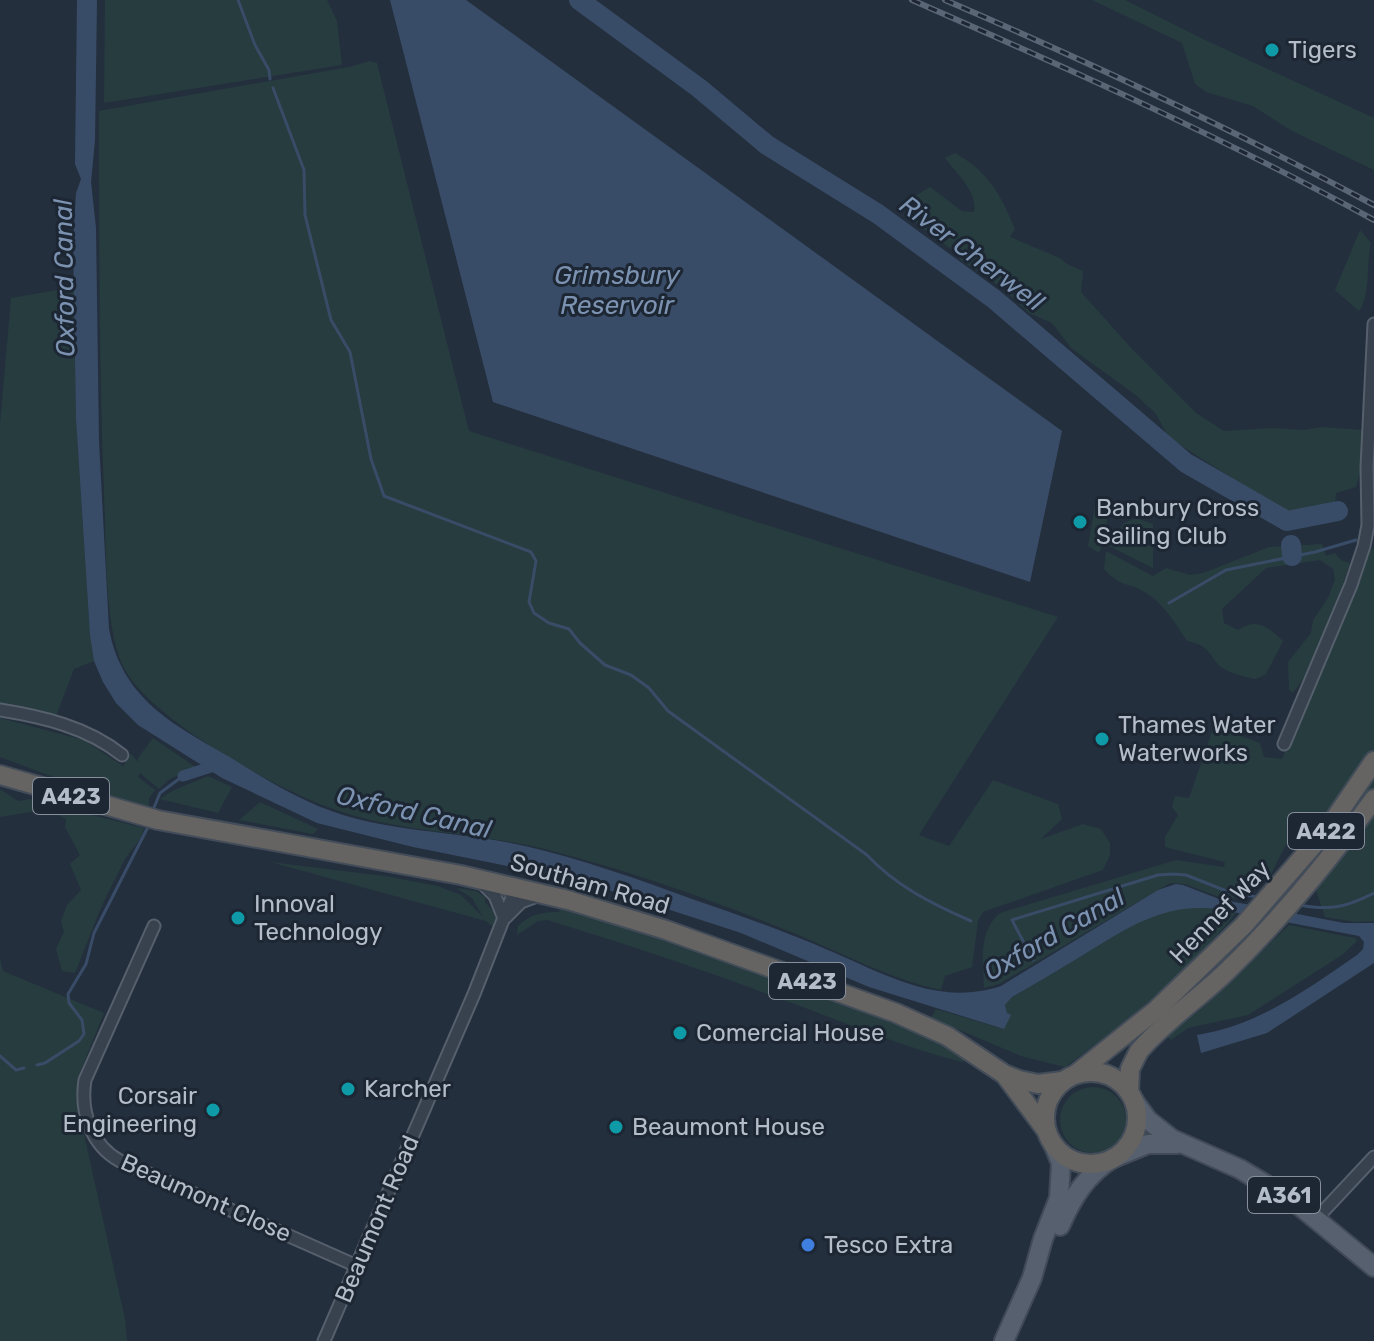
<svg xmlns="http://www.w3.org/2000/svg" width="1374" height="1341" font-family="Rubik,sans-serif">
  <rect width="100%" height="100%" fill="#242f3e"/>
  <g fill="#263c3f">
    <path d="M105,0H327L337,21L342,65L104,103Z"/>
    <path d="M1092,0H1125L1203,39L1374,118V170L1292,131L1253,106L1206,92L1195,84L1182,43Z"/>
    <path d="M370,61L377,63L469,431L1058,617L919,835L949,846L993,780L1058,804L1062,819L1041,839L1083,824L1101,829L1110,843V855L1103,870L983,912L978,921L972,967L945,976L941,990C889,979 840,952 791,932C715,901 636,873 556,852C481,831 401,835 328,807C274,788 152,719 125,670C106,637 106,559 105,519C99,383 99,247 99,111L349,67Z"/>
    <path d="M955,153C988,171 1001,195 1015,229L1010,237L1060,258L1067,264L1083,271L1081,292L1133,350L1196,413L1224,431L1272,428L1304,430L1321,427L1364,430L1361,469L1356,487L1336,493L1335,504L1290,515L1169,438L1156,414L1137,396L1071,348L1052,323L1029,313L1001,287L962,261L952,250L916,223L915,196L930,187L962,211L974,212C978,192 956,173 945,158Z"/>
    <path d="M1360,230L1371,243C1366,263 1371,295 1359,311L1335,290Z"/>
    <path d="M74,287L76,419L89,619L94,661L74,669L56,716L0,703V424L11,298Z"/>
    <path d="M1095,506L1105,509L1108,513L1106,528L1119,530L1124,523L1136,518L1153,524V568L1103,543L1099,553L1088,546Z"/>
    <path d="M1322,544L1326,556L1335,553L1341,560L1350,563C1342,587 1309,682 1292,693L1289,689L1288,662L1311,633L1313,620L1328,598L1335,579L1333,569L1320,560L1266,568L1222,609L1224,623L1238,630C1257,617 1268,627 1283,641L1266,674L1256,679C1251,679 1228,672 1224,669C1207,658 1215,647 1187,641C1175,623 1165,605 1146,593C1128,581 1122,589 1104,569L1106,551L1153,576L1166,568L1190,575L1203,573L1269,547Z"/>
    <path d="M1374,548V921L1356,922L1325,917L1298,836L1289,839L1271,874L1245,899L1219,897L1185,884L1170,883L999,984L984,988C983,961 978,932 1000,913L1176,860L1224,867L1225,862L1165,847V837L1178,815L1172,807L1175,796L1189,798L1214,726L1260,743L1264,757L1282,759L1369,551Z"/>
    <path d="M0,718L84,740L123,766L131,754L138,762V758L153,738L197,768L170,779L159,789L140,773L138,777L155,790L149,798V809L88,790L0,757Z"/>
    <path d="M208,776L232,787L218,813L160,799L174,790Z"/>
    <path d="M0,789L18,801L30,799L42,803L43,810L0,817Z"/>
    <path d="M260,802L318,829L313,834L239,820Z"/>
    <path d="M68,809L144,828C141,842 132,848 125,859C121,866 118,874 114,881C98,911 88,942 75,973L62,971L56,949L64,932L61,921L67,905L81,890L70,864L80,855L65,827L66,819L56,814Z"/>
    <path d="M270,862L385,876L438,886L461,895L483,917L472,898L456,888L476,891L485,897V902L495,913L496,923L493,927L486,921Z"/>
    <path d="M1190,907H1205L1237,912C1188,972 1128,1022 1065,1067L1021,1056L931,1018L936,1009L1004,1029L1007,1013L1005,1005L1012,997L1137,922L1163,912Z"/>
    <path d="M560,909L705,951L929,1036L969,1060L962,1062C899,1046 839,1020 778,998C702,969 625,944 547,920L538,921L517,935L518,926C530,914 542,912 559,912Z"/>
    <path d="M1289,925L1355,938L1357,941L1342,955L1248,1015L1188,1028L1171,1040L1165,1035L1200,1010Z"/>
    <path d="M0,959L3,971L104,1013L80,1072L76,1098L125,1319L127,1341H0Z"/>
    <circle cx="1093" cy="1120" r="33"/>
  </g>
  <g fill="#394c67">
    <path d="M77,0H97L95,140L91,182L96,228L99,442L109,629C122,698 172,724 228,756C254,772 279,788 307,801C376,834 452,829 525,846C582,859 637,879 692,899C738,915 784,931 828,950C885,974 938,1007 1001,986L1158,890L1176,884L1183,885L1219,899L1344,923H1374V963L1267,1033L1201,1053L1197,1035C1259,1025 1306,990 1357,955L1363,949L1364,942L1359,936L1217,909C1164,902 1125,929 1083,955C1059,970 1036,983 1012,997L1005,1005L1007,1013L1011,1015L1004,1029L869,987L741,933L578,880L413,847L317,823L222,778L138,725L116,703L103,682L94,661L90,635L76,419L73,243L76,193L81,179L75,164Z"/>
    <path d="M390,0H466L1062,431L1030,582L493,402Z"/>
  </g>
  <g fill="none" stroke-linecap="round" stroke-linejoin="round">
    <g stroke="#394c67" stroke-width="3">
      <path d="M238,0L255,45L269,70L270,79"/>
      <path d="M273,88L304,170L305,215L331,320L350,352L371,459L384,496L531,552L536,561L529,602L534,613L549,623L569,629L580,643L605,665L631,675L649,688L668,711L867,855C896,886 932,904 971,921"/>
      <path d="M1169,603L1226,570L1315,552L1356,540"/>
      <path d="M153,810L160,793L183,776"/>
      <path d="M1300,905C1331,911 1346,907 1374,893"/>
      <path d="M1033,960L1012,920L1158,875L1173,874L1186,875L1229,892L1257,897"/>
      <path d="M0,1056L16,1070L24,1068"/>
      <path d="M37,1065L45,1063L79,1041L84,1034L82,1020L69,1003L68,994L86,964L94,933L149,825"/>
    </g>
    <path stroke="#394c67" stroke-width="11" d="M183,776L217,765"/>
    <g stroke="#394c67" stroke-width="20">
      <path d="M579,0L699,88L767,145L878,214L994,299L1186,463L1287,521L1338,511"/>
      <path d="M1291,545L1292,556"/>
    </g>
    <defs>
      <g id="minor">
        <path d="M0,710C43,717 87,727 122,755"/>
        <path d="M1284,744L1351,585L1364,546L1368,525L1367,467L1374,324"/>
        <path d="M480,881L495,896L503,916"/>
        <path d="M506,917L521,902L537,896"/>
        <path d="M154,926L85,1080C80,1112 91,1145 120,1161L357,1266"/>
        <path d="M1317,1218L1374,1157"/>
        <path d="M324,1341L474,994L516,887"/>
      </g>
      <g id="primary">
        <path d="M1134,1101L1148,1120L1172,1139L1240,1169L1295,1202L1374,1267"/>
        <path d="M1116,1157L1148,1144H1177"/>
        <path d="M1060,1226C1072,1198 1086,1175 1113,1158"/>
        <path d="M1004,1341L1032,1278L1043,1239L1059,1198L1061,1163L1054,1146"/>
      </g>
      <g id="trunk">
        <path d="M0,775L158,820L461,875L568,900L666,930L896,1013L947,1036L1004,1074L1019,1080L1038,1084L1063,1081"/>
        <circle cx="1091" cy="1118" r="46"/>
        <path d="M1076,1074L1156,1010L1244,925L1329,827L1374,761"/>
        <path d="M1005,1075L1046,1130"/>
        <path d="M1129,1092L1130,1069L1139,1051C1164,1022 1198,999 1226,972C1280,920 1329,860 1374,799"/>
      </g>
    </defs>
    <use href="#minor" stroke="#565f6c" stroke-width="15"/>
    <use href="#primary" stroke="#414a57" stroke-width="22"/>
    <use href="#trunk" stroke="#434c59" stroke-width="22"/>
    <use href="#minor" stroke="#38414e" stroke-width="11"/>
    <use href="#primary" stroke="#56606e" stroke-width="18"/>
    <use href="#trunk" stroke="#656462" stroke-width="18"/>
    <defs>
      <g id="rail">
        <path d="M912,0C1069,69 1224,138 1374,220"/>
        <path d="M945,0C1091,63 1234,130 1374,205"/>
      </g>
    </defs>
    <use href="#rail" stroke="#5a6575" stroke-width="6"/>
    <use href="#rail" stroke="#1d2633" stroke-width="3" stroke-dasharray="9" stroke-linecap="butt"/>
  </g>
  <g fill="#0f9aa8" stroke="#1d2633" stroke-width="3">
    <circle cx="1272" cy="50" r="8"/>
    <circle cx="1080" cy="522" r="8"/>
    <circle cx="1102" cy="739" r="8"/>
    <circle cx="238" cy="918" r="8"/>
    <circle cx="680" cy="1033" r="8"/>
    <circle cx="348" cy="1089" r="8"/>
    <circle cx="213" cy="1110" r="8"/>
    <circle cx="616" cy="1127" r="8"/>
  </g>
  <circle fill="#3f7fe0" stroke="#1d2633" stroke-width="3" cx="808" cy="1245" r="8"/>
  <g text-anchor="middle" stroke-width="6" stroke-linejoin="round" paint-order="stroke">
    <g fill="#1d2633" stroke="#878f9c" stroke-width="2">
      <rect x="33" y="778" width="76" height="36" rx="6"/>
      <rect x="1288" y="813" width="76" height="36" rx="6"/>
      <rect x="769" y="963" width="76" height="36" rx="6"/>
      <rect x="1248" y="1177" width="72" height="36" rx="6"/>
    </g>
    <g font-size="22" font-weight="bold" fill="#b4bcc9">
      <text x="71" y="804">A423</text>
      <text x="1326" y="839">A422</text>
      <text x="807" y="989">A423</text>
      <text x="1284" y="1203">A361</text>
    </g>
    <g font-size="24" fill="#b4bcc9" stroke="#1d2633" text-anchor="start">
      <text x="1288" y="58">Tigers</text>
      <text x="1096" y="516">Banbury Cross<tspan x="1096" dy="28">Sailing Club</tspan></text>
      <text x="1118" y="733">Thames Water<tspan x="1118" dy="28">Waterworks</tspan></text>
      <text x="254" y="912">Innoval<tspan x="254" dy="28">Technology</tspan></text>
      <text x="696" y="1041">Comercial House</text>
      <text x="364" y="1097">Karcher</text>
      <text x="197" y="1104" text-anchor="end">Corsair<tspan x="197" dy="28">Engineering</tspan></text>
      <text x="632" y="1135">Beaumont House</text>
      <text x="824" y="1253">Tesco Extra</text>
    </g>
    <g font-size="24" fill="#b4bcc9" stroke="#1d2633">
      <text transform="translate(590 884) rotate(16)" y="8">Southam Road</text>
      <text transform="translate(1220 912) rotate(-46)" y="8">Hennef Way</text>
      <text transform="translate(206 1198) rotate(24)" y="8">Beaumont Close</text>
      <text transform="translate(377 1219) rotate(-67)" y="8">Beaumont Road</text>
    </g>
    <g font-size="26" font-style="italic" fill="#7c92b1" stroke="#1d2633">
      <text transform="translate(972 253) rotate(37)" y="9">River Cherwell</text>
      <text x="617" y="284">Grimsbury<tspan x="617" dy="30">Reservoir</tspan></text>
      <text transform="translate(64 278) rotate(-91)" y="9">Oxford Canal</text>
      <text transform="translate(414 812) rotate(13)" y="9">Oxford Canal</text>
      <text transform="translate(1054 934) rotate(-30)" y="9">Oxford Canal</text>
    </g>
  </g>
</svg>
